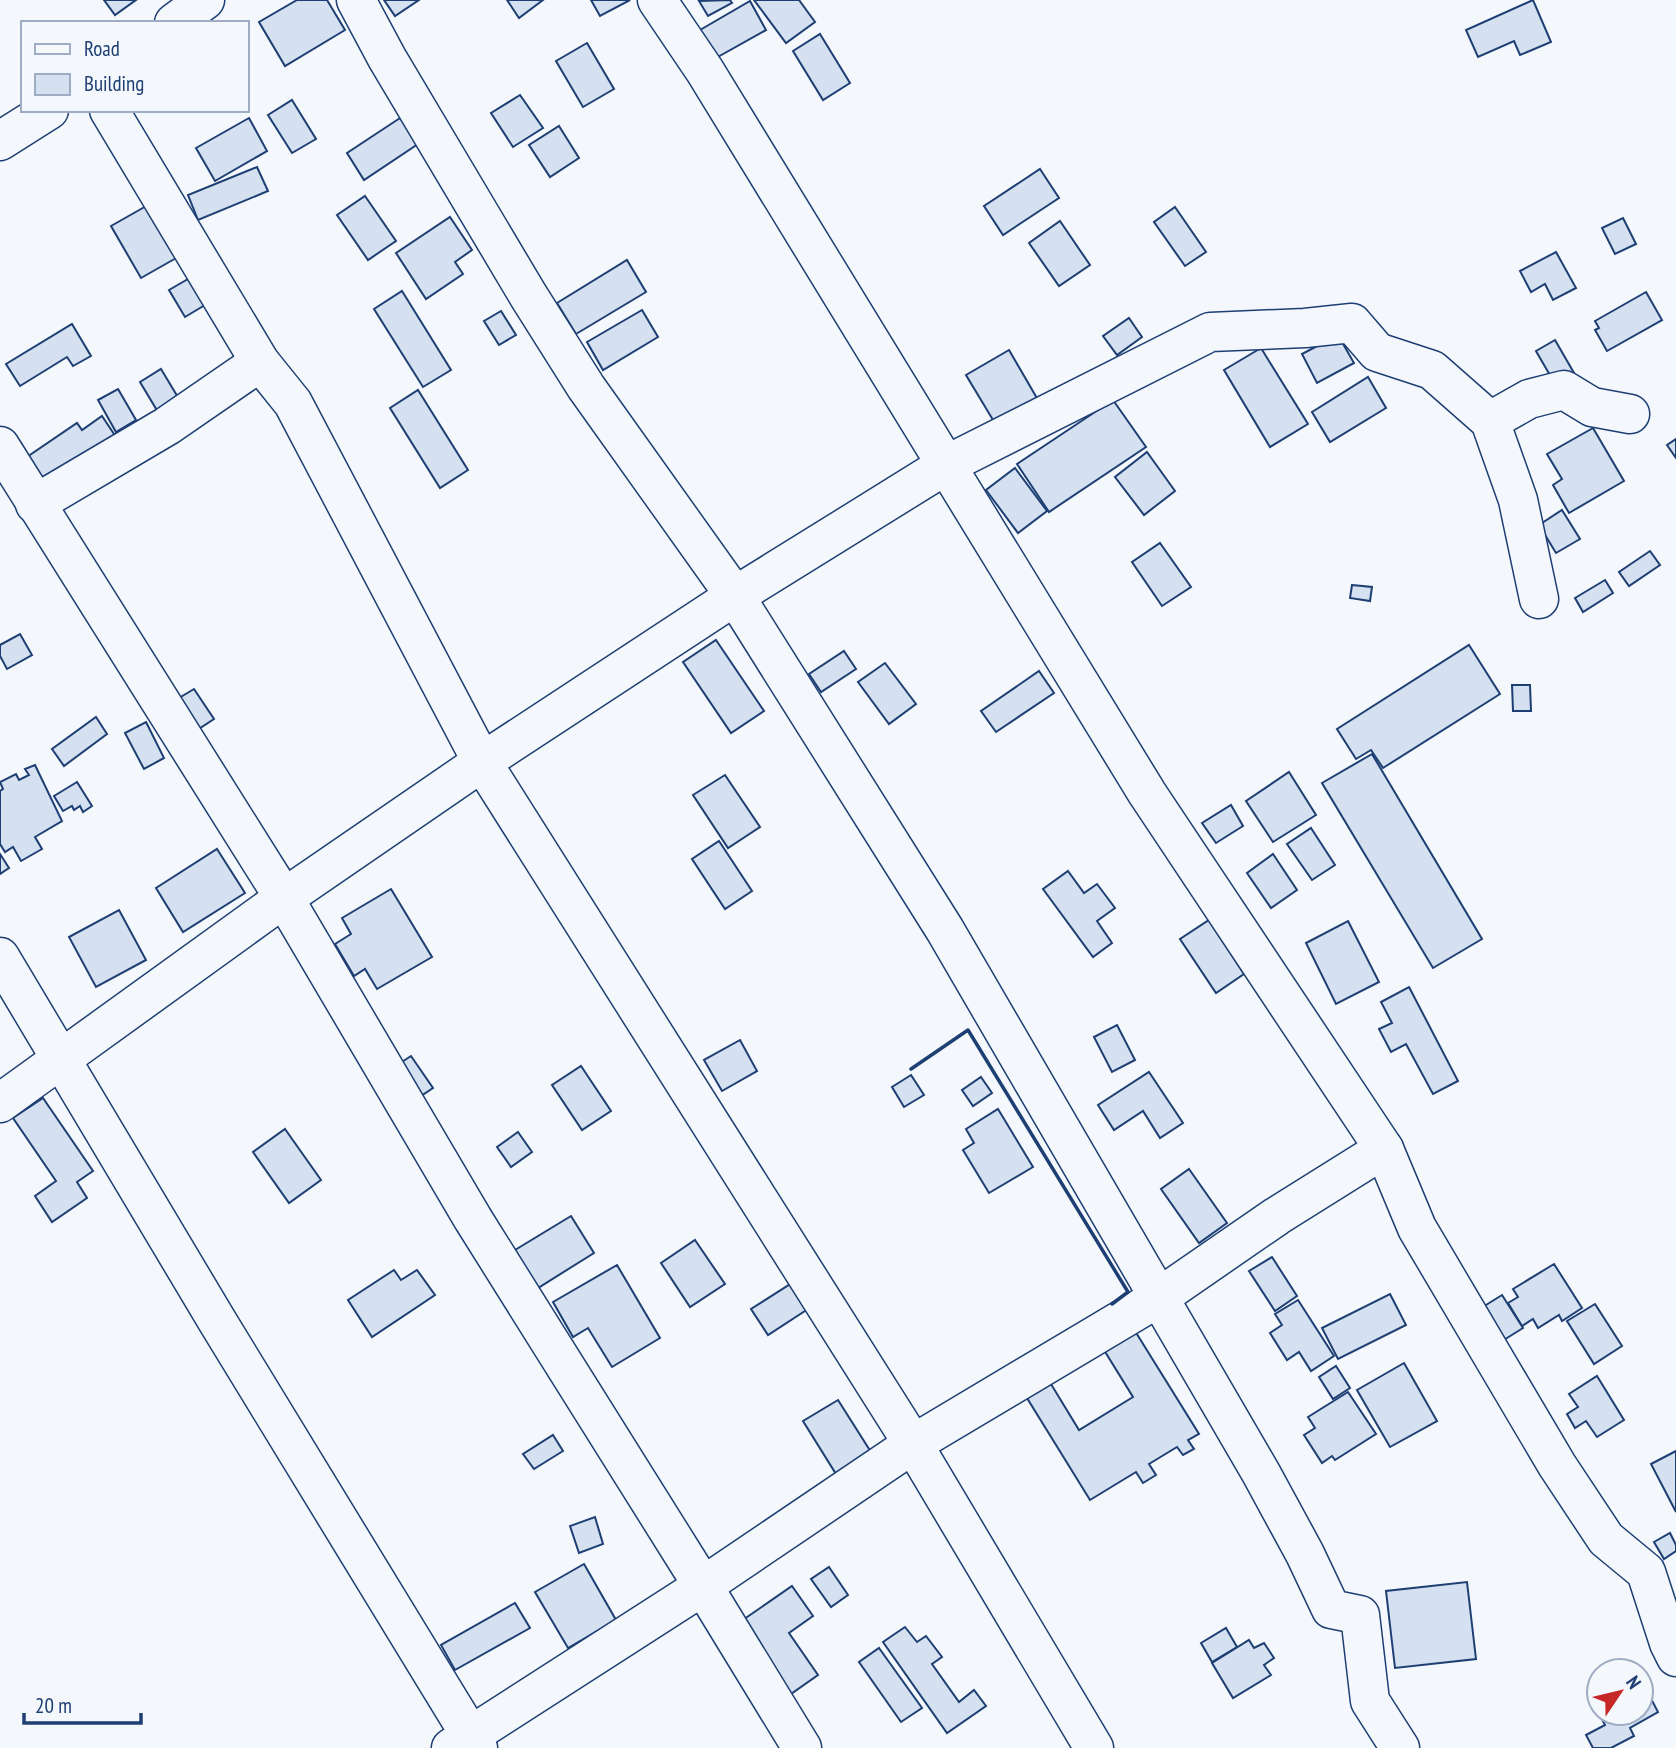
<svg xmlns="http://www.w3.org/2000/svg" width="1676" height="1748" font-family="'PT Sans Narrow',sans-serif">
  <rect width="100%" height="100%" fill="#f4f7fb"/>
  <g fill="#d5e0f0" stroke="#1d3f73" stroke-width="2">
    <path d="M104,0H136L115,15Z"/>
    <path d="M297,0H327L345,30L285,66L259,22Z"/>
    <path d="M384,0H419L395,16Z"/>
    <path d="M507,0H543L519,18Z"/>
    <path d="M591,0H630L600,16Z"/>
    <path d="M730,0L732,3L708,16L699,1Z"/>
    <path d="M754,0H799L815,22L786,43Z"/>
    <path d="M1533,0L1551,42L1520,55L1514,41L1478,57L1466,30Z"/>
    <path d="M750,1L766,30L716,58L700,30Z"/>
    <path d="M820,34L850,83L823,100L793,51Z"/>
    <path d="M587,43L614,89L583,107L556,61Z"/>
    <path d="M520,95L543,128L513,147L491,113Z"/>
    <path d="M292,100L316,139L292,153L268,115Z"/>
    <path d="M249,118L267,151L215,181L196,148Z"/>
    <path d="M400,118L418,144L364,180L347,153Z"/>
    <path d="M559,126L579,158L550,177L529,145Z"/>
    <path d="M257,167L268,191L198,220L188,195Z"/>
    <path d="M1040,169L1059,198L1003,235L984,206Z"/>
    <path d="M365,196L396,241L368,260L337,215Z"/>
    <path d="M148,205L178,257L141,278L111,226Z"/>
    <path d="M1175,207L1206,252L1185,266L1154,222Z"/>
    <path d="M450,217L472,250L455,262L463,274L426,299L396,253Z"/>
    <path d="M1623,218L1636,244L1615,254L1602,228Z"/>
    <path d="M1060,221L1090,265L1059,286L1029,243Z"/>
    <path d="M1556,252L1576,288L1553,300L1545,284L1531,292L1520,271Z"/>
    <path d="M627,260L646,292L576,334L557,303Z"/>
    <path d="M188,279L205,305L185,317L169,290Z"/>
    <path d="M402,291L451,370L423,387L374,309Z"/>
    <path d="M1646,292L1662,320L1607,351L1595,330L1599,328L1595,321Z"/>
    <path d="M642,310L658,337L603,370L587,342Z"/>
    <path d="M501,311L516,335L499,345L484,321Z"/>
    <path d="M1129,318L1142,337L1117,355L1103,336Z"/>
    <path d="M72,324L91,356L73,366L67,357L20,386L6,364Z"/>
    <path d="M1338,335L1354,363L1317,383L1302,354Z"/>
    <path d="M1555,340L1574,373L1555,384L1536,351Z"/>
    <path d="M1261,348L1308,424L1270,447L1224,370Z"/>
    <path d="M1009,350L1038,400L996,425L966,375Z"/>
    <path d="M161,369L179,399L158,412L140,382Z"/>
    <path d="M1368,377L1386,408L1330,442L1312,412Z"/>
    <path d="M118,389L136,420L116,432L98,400Z"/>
    <path d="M418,390L468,470L440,488L390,408Z"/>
    <path d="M1113,400L1146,447L1049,512L1017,464Z"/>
    <path d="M102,416L116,437L42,486L24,459L77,423L82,430Z"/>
    <path d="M1593,428L1624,481L1569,513L1553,485L1562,479L1547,454Z"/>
    <path d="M1676,439V458L1667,445Z"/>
    <path d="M1147,452L1175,491L1144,515L1115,477Z"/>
    <path d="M1015,468L1047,511L1018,533L986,490Z"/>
    <path d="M1562,510L1580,539L1556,553L1539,525Z"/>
    <path d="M1160,543L1191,587L1162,606L1132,562Z"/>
    <path d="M1650,551L1660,565L1629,586L1619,572Z"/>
    <path d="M1605,580L1613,593L1583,612L1575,598Z"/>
    <path d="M1352,585L1372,587L1370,601L1350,598Z"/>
    <path d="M20,634L32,655L7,669L0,656V645Z"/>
    <path d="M716,640L764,711L731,733L683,662Z"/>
    <path d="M1469,645L1500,694L1383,768L1371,750L1356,759L1337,729Z"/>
    <path d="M844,651L856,669L821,692L809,674Z"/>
    <path d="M885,663L916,704L889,724L858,682Z"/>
    <path d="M1039,671L1054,693L996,732L981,711Z"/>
    <path d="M1512,685H1530L1531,711H1513Z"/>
    <path d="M194,689L214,719L194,732L174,701Z"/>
    <path d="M96,717L107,734L64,766L52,749Z"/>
    <path d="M146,722L164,758L144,769L125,733Z"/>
    <path d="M1372,754L1482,939L1433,968L1322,783Z"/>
    <path d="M35,765L62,821L35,837L42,849L21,861L13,847L5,852L0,844V791L3,789L0,782L16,774L19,780L29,775L25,769Z"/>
    <path d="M1289,772L1316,815L1273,842L1246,801Z"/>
    <path d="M725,775L760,827L728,848L693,795Z"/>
    <path d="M77,782L92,806L83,812L80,806L74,810L72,806L63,811L54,796Z"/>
    <path d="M1231,805L1243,826L1216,843L1202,823Z"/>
    <path d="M1311,828L1335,865L1312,880L1287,844Z"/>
    <path d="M719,841L752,891L725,909L692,859Z"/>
    <path d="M217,849L245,893L183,932L156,888Z"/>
    <path d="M0,854L9,868L0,874Z"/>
    <path d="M1273,854L1297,890L1271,908L1247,873Z"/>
    <path d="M1068,871L1084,893L1097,884L1115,908L1097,921L1112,943L1093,957L1043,889Z"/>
    <path d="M391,889L432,957L377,989L365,969L354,976L335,944L351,934L342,918Z"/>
    <path d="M119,910L146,960L96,987L69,937Z"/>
    <path d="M1209,920L1244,974L1216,993L1180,939Z"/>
    <path d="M1348,921L1379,982L1336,1004L1306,943Z"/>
    <path d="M1409,987L1458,1081L1433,1094L1406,1044L1391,1052L1379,1029L1392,1023L1381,1002Z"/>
    <path d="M1117,1025L1135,1060L1112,1072L1094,1037Z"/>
    <path d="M740,1040L757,1071L722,1091L704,1060Z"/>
    <path d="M411,1056L433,1088L412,1102L391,1069Z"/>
    <path d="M581,1066L611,1111L582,1130L552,1085Z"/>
    <path d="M1149,1072L1183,1123L1160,1138L1143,1111L1114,1130L1098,1105Z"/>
    <path d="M911,1075L924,1095L904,1107L892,1087Z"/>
    <path d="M981,1077L992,1093L973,1106L962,1090Z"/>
    <path d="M43,1098L93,1171L77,1182L87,1198L52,1222L35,1196L56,1181L13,1118Z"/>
    <path d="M998,1109L1033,1167L989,1193L963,1150L974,1143L966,1129Z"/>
    <path d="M285,1129L321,1180L289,1203L253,1152Z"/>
    <path d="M518,1132L532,1152L511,1167L497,1147Z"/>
    <path d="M1189,1169L1227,1223L1199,1243L1161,1189Z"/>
    <path d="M571,1216L594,1253L538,1288L515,1250Z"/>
    <path d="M695,1240L725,1284L690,1307L661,1263Z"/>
    <path d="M1272,1257L1297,1296L1275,1311L1249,1271Z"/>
    <path d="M1554,1264L1582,1308L1562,1321L1559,1315L1538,1328L1533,1319L1522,1326L1508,1303L1518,1297L1513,1289Z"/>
    <path d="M617,1265L660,1338L612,1367L588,1328L573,1337L553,1302Z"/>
    <path d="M394,1270L401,1280L417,1270L435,1295L372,1337L348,1300Z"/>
    <path d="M792,1283L808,1309L768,1335L751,1309Z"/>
    <path d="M1390,1294L1406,1325L1338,1359L1322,1328Z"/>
    <path d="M1502,1295L1523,1328L1499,1343L1478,1310Z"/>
    <path d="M1298,1300L1334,1356L1311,1371L1299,1352L1287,1360L1270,1333L1282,1325L1275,1314Z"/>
    <path d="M1595,1304L1622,1346L1594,1364L1567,1321Z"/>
    <path d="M1135,1331L1199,1434L1188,1440L1194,1449L1183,1455L1177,1447L1149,1464L1156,1475L1143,1483L1136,1472L1090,1500L1027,1398L1051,1384L1079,1430L1133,1397L1104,1350Z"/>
    <path d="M1404,1363L1437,1421L1390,1447L1357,1390Z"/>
    <path d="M1336,1366L1350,1388L1333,1399L1319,1377Z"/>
    <path d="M1597,1376L1624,1420L1597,1437L1586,1421L1575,1428L1567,1414L1578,1407L1569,1394Z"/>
    <path d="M1348,1392L1376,1434L1335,1460L1332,1456L1322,1463L1304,1435L1315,1428L1308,1417Z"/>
    <path d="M838,1400L876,1460L841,1482L803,1421Z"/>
    <path d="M553,1435L563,1451L534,1469L523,1454Z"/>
    <path d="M1676,1451V1512L1651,1464Z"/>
    <path d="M595,1517L603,1544L579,1553L570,1526Z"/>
    <path d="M1670,1533L1676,1545V1551L1664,1559L1654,1542Z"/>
    <path d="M584,1564L616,1620L568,1648L535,1592Z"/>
    <path d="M829,1567L848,1595L831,1607L811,1579Z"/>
    <path d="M1467,1582L1476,1659L1395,1668L1386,1591Z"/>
    <path d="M792,1586L813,1616L789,1633L818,1675L788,1696L737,1624Z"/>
    <path d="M515,1603L530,1628L455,1670L441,1645Z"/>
    <path d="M905,1627L917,1642L926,1636L942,1657L932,1664L959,1702L974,1690L986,1706L947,1733L883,1642Z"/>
    <path d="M1226,1628L1237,1647L1212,1662L1201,1643Z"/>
    <path d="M1249,1640L1254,1648L1264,1643L1274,1658L1264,1665L1271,1675L1233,1698L1212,1663Z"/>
    <path d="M879,1648L922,1708L901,1722L859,1662Z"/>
    <path d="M1642,1681L1658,1712L1630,1728L1634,1736L1611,1748H1593L1586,1735L1605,1725L1595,1706L1599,1704V1713H1641Z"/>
  </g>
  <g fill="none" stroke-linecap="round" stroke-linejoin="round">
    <defs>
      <g id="minor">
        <path d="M356,0L387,58L528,295L586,387L735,596L945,930L1261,1473L1305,1554L1331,1609L1360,1615L1370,1701L1400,1748"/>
        <path d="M657,0L705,71L1147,793L1384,1149L1417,1228L1557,1465L1606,1539L1646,1572L1669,1643L1676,1657"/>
        <path d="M174,23L205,0"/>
        <path d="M109,110L260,362L293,403L482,762L913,1444L1094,1748"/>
        <path d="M0,141L49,110"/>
        <path d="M1490,421L1529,399L1564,390L1592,407L1630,414"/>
        <path d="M0,446L284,898L473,1219L703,1586L802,1748"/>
        <path d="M35,504L167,426L260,362"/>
        <path d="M0,957L216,1319L478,1748"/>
        <path d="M0,1103L284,898L482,762L735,596L946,465L1210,332L1305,328L1352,323L1377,352L1432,370L1490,421L1518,500L1539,599"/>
        <path d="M451,1748L703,1586L913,1444L1158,1298L1277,1216L1384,1149"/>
      </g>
    </defs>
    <use href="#minor" stroke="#1d3f73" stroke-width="41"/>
    <use href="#minor" stroke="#f4f7fb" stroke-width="38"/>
    <path stroke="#1d3f73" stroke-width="3.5" d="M911,1069L968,1030L1128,1292L1112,1304"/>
  </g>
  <rect x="21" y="21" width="228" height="91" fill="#f4f7fb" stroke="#9eadc5" stroke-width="2"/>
  <rect x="35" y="44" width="35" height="10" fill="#f4f7fb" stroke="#9eadc5" stroke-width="2"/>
  <text x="84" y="56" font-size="21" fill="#1d3f73">Road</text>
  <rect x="35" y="74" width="35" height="21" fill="#d5e0f0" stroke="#9eadc5" stroke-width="2"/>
  <text x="84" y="91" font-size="21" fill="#1d3f73">Building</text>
  <g transform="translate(1620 1692) rotate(55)"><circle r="33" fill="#f4f7fb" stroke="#9eadc5" stroke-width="2"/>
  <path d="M0-5L12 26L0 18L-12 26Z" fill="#c62828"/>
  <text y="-10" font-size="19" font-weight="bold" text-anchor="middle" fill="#1d3f73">N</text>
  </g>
  <path d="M24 1713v10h117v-10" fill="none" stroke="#1d3f73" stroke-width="3.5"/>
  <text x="35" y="1713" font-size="21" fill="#1d3f73" stroke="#f4f7fb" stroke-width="5" paint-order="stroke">20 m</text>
</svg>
